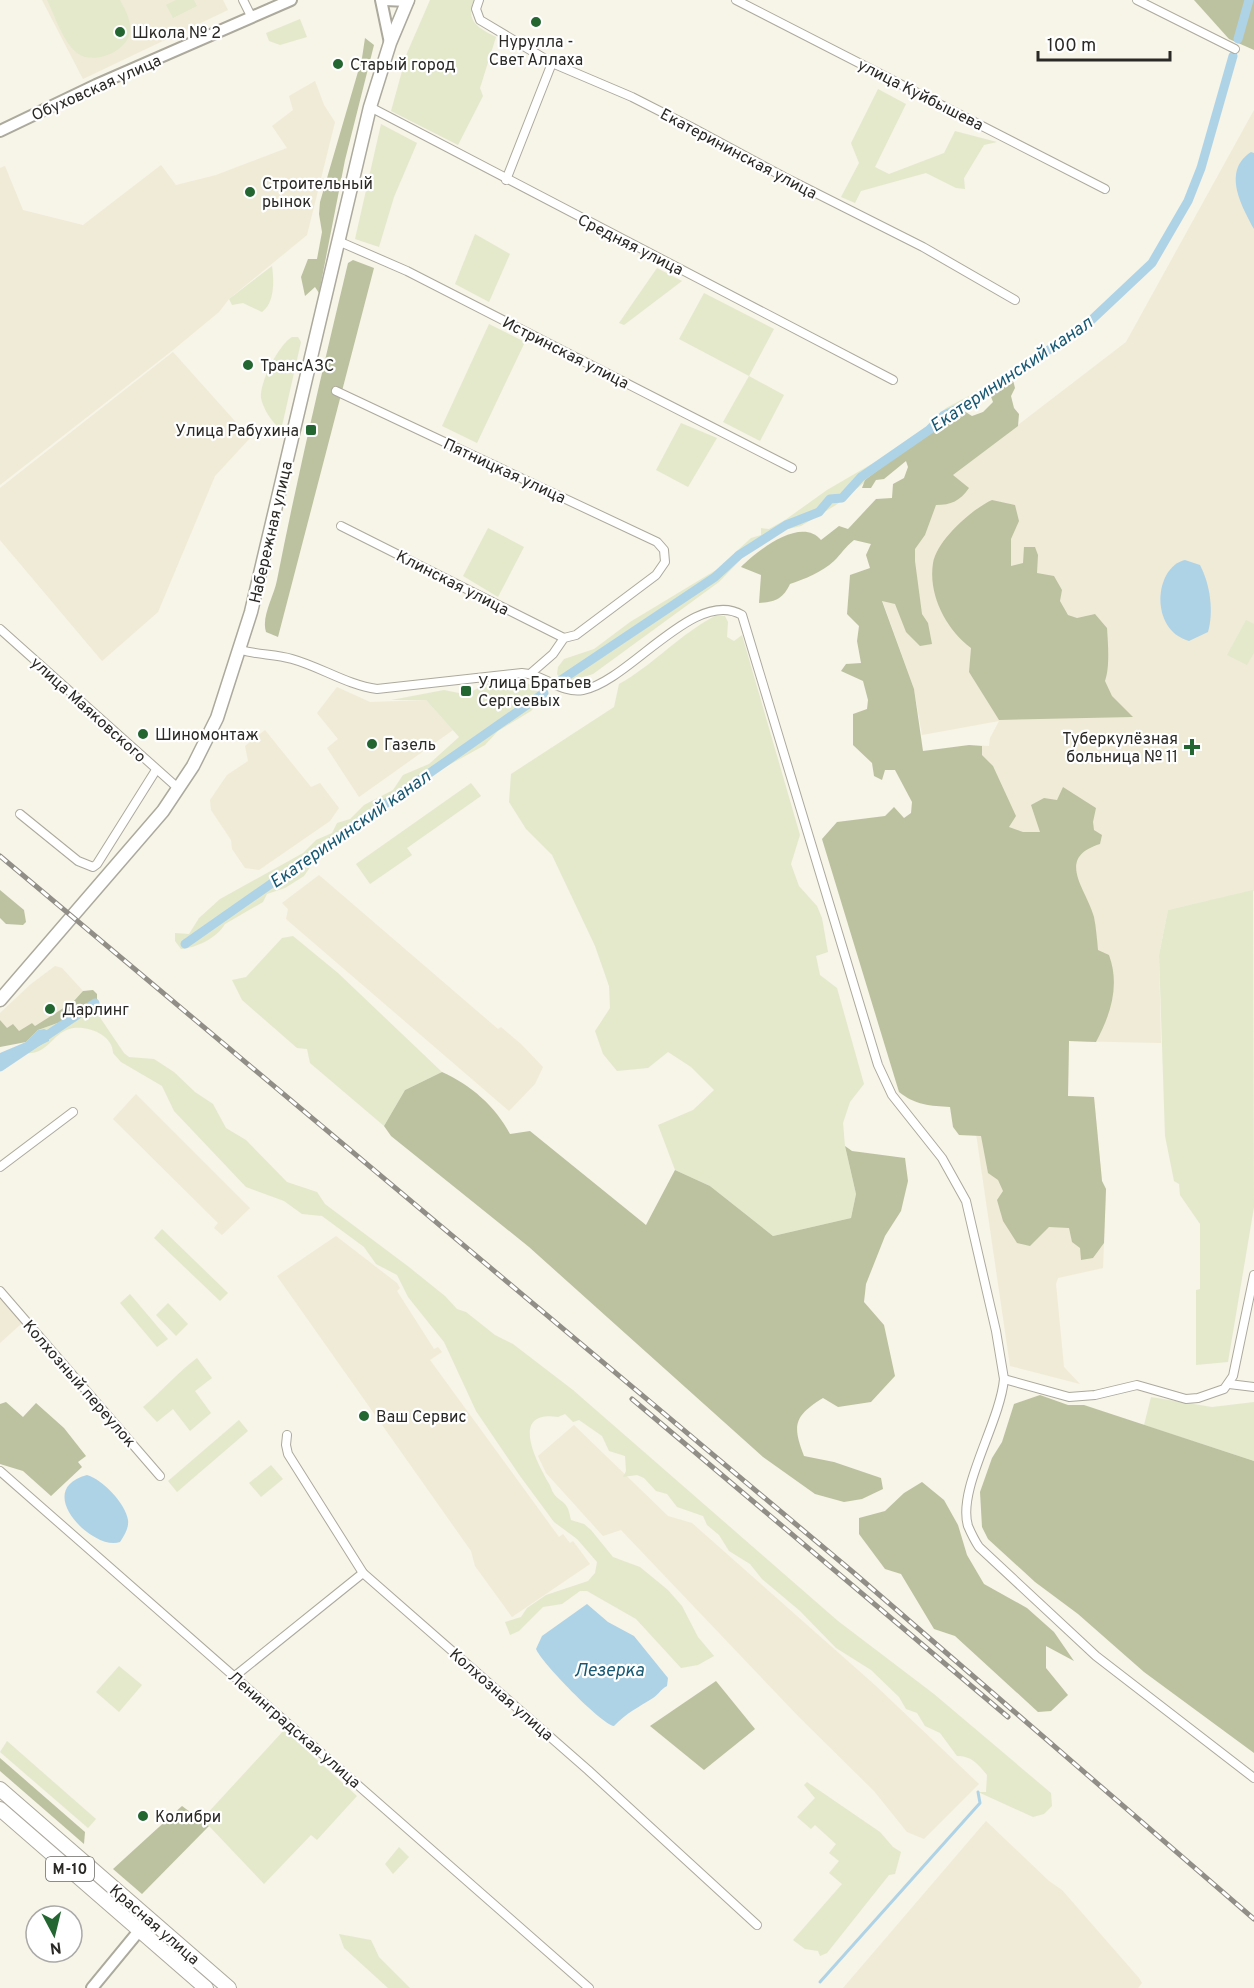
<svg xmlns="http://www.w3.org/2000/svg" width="1254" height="1988" font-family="Overpass,sans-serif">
  <rect width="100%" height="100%" fill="#f7f4e8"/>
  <g fill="#f0ebd7">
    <path d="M42,0H223L228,10L83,79Z"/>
    <path d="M315,81L324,105L335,122L307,235L229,299L219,312L173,350L0,485V168L5,166L23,210L83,225L161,165L176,185L216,175L287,148L272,126L293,110L289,96Z"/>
    <path d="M1254,110V891L1168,910L1159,955L1161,1043L1069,1041L1068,1096L1094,1097L1102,1181L1106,1189L1103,1268L1058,1278L1056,1284L1064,1367L1080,1384L1010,1366L947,935L969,745L989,746L990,738L999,721L922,735L914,689L866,555L875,535L1126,342Z"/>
    <path d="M173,352L250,438L215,476L158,612L102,661L0,540V488Z"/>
    <path d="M337,687L370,702L426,700L453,730L359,797L327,748L338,739L317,713Z"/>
    <path d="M265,730L311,787L320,783L339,808L330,821L259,870L245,868L232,849L231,840L211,810L210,800L227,775L248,761L245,746Z"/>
    <path d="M319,875L498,1029L501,1027L521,1044L543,1067L535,1084L509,1111L286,919L288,909L282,903Z"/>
    <path d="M55,966L62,968L83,991L73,1002L35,1026L32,1023L19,1031L7,1029L0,1020V1013L31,984Z"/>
    <path d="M136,1094L250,1208L222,1235L214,1228L218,1223L113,1119Z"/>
    <path d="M336,1236L397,1283L400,1288L397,1291L434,1349L438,1347L442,1352L430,1360L559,1537L563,1534L570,1543L573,1541L590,1564L512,1617L475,1566L471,1551L277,1276Z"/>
    <path d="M0,1299L22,1323L0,1343Z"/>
    <path d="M574,1425L668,1516L692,1523L876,1686L979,1784L924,1839L907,1832L874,1791L799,1717L621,1530L603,1536L546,1473L538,1456Z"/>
    <path d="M986,1821L1049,1881L1062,1890L1139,1978L1142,1983L1138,1988H843Z"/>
  </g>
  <g fill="#e4e9cc">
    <path d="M47,0H120C126,11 133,23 129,36C123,53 92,65 77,53C63,42 55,16 47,0Z"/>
    <path d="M176,0H194L197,6L173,18L166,5Z"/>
    <path d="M430,0H474C465,22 479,28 496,37L480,88L483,96L458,145L391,111L407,53Z"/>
    <path d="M300,19L307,37L280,45L269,41L266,33Z"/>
    <path d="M878,89L906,104L875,167L889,174L944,153L955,131L997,142L984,145L964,178L965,189L956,188L926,173L861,191L855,203L841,197L859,163L851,143Z"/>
    <path d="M381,124L417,143L394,197L379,247L355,239Z"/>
    <path d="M475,234L510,254L489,302L455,284Z"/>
    <path d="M272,266C274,280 275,303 262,312L243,303L232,305L229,299Z"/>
    <path d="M657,268L682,281L624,325L619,323Z"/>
    <path d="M704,293L774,329L749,376L784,395L760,441L723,422L749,376L679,339Z"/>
    <path d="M489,324L525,342L477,443L442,426Z"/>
    <path d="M292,337H298L301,342L282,426H277C270,419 263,408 261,398C259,383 279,344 292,337Z"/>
    <path d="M980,390L987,392L986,398L977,406L942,421L836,505L801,526L784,530L750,550L719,582L593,674L572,681L561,680L557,674L558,667L564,659L594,649L630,622L716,570L751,538L761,535V528L769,529L785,520L827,490L875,462L927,426L946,408Z"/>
    <path d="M681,423L717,438L688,487L656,470Z"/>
    <path d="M488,528L524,547L498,597L463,576Z"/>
    <path d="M715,616H725L728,622L727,637L734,641L742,635L800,835L791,864L799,886L817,906L822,918L828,952L816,956L820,975L837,988L864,1084L850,1102L843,1123L845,1146L856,1194L851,1218L773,1236L710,1186L675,1170L658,1125L693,1110L714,1090L691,1067L668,1052L648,1068L617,1071L603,1054L595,1031L610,1008L609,986L595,946L552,855L526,829L509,802L511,774L614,707L619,684C652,666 680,634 715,616Z"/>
    <path d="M1246,620L1254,624V653L1247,665L1227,655Z"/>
    <path d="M500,682H526L530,685V689L541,692L545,696L531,711L498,731L485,745L431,775L414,788L407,797L385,808L377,819L361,823L346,840L331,847L315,860L304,876L285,888L267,894L263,902L225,924C217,938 196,948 181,949L175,941V933L189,934L199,918L220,899L303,853L316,840L332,833L337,823L350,819L364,805L393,790L403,775L429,764L459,737L426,700H391L444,690L459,693L473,691L485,684Z"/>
    <path d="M471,783L481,796L407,848L412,855L370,884L356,864Z"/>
    <path d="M1253,890L1254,1207L1228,1362L1196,1365V1290L1200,1289V1224L1180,1195L1179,1184L1174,1181L1165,1136L1159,955L1168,910Z"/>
    <path d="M293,936L338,973L442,1072L405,1090L384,1126L310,1063L307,1049L297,1048L242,1000L232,980L246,977L282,938Z"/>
    <path d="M97,1007L101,1019L124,1053L129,1057L154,1059L174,1072L195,1092L213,1104L226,1128L246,1140L287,1182L317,1192L325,1204L409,1267L445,1296L457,1309L466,1312L495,1335L513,1344L573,1390L838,1621L934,1694L1051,1793L1052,1806L1044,1814L1033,1817L978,1792H986L987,1775C978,1764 972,1756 957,1756L940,1733L925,1726L917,1713L906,1709L899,1697L871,1670L836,1648L800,1611L762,1579L750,1564L729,1551L719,1535L707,1525L703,1516L677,1507L667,1494L656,1491L644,1478L637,1475L623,1477L626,1471L625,1456L609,1451L602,1436L579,1420L573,1422L565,1414L558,1417C510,1410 535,1459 548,1482C551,1486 551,1490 554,1494C557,1499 564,1501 567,1507C569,1510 570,1516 571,1520L584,1524L591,1530L613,1557L640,1567L668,1590L682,1606L698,1637L714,1656L698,1665L681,1668L636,1619L587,1591H580L562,1604L543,1607L519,1631L510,1635L505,1622L521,1617L527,1608L546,1595L588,1581L595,1573L597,1562L577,1539L554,1522L520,1476L476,1411L444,1342L408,1297L397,1275L376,1264L364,1247L322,1216L302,1214L284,1201L246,1187L174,1111L162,1086L121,1062L113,1053C113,1034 85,1024 69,1029C51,1035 47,1056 24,1053L31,1051L44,1029L38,1030L66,1020L77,1009Z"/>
    <path d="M162,1229L228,1293L220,1301L154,1238Z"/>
    <path d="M130,1294L168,1339L157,1347L120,1303Z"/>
    <path d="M168,1303L188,1324L176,1336L156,1315Z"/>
    <path d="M197,1358L212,1378L195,1391L211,1413L190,1431L173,1409L157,1422L143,1407C162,1391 177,1373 197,1358Z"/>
    <path d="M1151,1397L1212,1407L1254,1402V1461L1144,1425Z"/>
    <path d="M239,1420L248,1431L177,1492L168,1481Z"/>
    <path d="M271,1465L283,1479L261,1497L249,1483Z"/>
    <path d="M119,1666L142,1685L119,1712L96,1692Z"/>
    <path d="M284,1730L357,1796L317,1840L311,1835L264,1884L209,1826L204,1817Z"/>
    <path d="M7,1741L96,1819L88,1828L0,1752Z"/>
    <path d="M807,1782L880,1832L893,1847L901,1852L895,1874L889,1875L827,1953L820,1956L818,1951L805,1949L793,1940L842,1884L829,1873L839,1861L829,1853L836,1844L815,1825L811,1829L797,1817L815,1798L804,1785Z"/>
    <path d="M399,1847L409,1857L393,1874L385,1864Z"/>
    <path d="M339,1934L371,1940L379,1957L410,1988H388L344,1948Z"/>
  </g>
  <g fill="#bcc2a0">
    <path d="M1194,0H1254V50L1229,39Z"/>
    <path d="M365,38L374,45L345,160L319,293L315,287L305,296L301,277L308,259H317L322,232L319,214L320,202L362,58Z"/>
    <path d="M353,260L374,268L278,637L266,632C261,617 274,596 277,580C298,473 323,368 348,263Z"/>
    <path d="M1006,380H1013L1015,388L1011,396L1014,408L1019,414L1018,426L953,475L969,488C960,501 951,505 936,505L925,535L915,549V561L922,614L928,623L932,644L920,646L906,632L895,604L882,601L914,689L923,751L969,745L982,746V755L993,766L1016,816L1009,827L1023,832H1040L1031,805L1044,798L1057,800L1063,787L1096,808L1093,822L1094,830L1102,835L1100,844C1055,858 1086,888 1094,917C1096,927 1097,939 1098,950L1109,955C1120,985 1111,1014 1096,1042L1069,1041L1068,1096L1094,1097L1102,1181L1106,1189L1104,1243L1093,1258L1081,1260L1080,1248L1072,1242L1069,1228L1049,1227L1030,1246L1017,1243L1003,1221L997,1200L1003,1191L998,1180L988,1173L981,1136L959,1135L953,1127L950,1107C931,1106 915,1105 899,1092L822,839L837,822L885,816L894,807L904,818L911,813L912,802L895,770H885L882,780L874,776L872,763L853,745V714L867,709L868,700L863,681L841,671L846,664L861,663L857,641L859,626L847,614L850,575L870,568L866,555L871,544L854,540C845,547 841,554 834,561C822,572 805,579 790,584C783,599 775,602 759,603L761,575L741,567C757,551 801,516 821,540L839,526L848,529L876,499L892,498L893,484L904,478L908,467L906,461L884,479L876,480L871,488H862L865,480L942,421L964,411L972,416L983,412L993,402L990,394Z"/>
    <path d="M992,500L1015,505L1019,521L1011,539V566L1023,563L1024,547H1035L1038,555L1037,573L1054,576L1062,590L1060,601L1068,615L1077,618L1095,614L1107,628C1108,644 1110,667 1105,681L1112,696L1133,717L999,720L969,672L971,648C946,629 928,595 933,563C937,540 972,509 992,500Z"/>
    <path d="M0,890L24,910L26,922L23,925L6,924L0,918Z"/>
    <path d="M93,990L97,994V1007L77,1009L66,1020L38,1030L26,1042L0,1047V1020L7,1028L13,1024L19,1031L32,1023L35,1026L73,1002L83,991Z"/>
    <path d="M442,1072C471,1085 495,1106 510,1134L530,1131L646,1225L675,1170L710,1186L773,1236L851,1218L856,1194L845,1146L852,1151L905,1158L908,1181L901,1211L885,1236L866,1284L864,1302L884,1325L895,1376L871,1402L838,1407L823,1398C794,1416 792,1425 804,1456L834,1462L881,1478L883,1489L862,1499L844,1502L815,1494L763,1457L529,1247L391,1136L384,1126L405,1090Z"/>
    <path d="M1040,1395L1068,1405H1084L1254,1461V1753L1144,1672L1078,1614L1035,1582L988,1539L982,1527L980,1492L992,1458L1002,1442L1014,1404Z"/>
    <path d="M6,1402L23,1417L36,1403L64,1428L86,1456L78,1462L82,1467L51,1496L23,1471L0,1464V1404Z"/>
    <path d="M922,1482L944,1500L958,1525L967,1555L984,1584L1027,1608L1054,1632L1074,1661L1046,1646V1668L1068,1695L1051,1711L1038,1712L955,1636L934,1629L901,1574L885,1569L859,1534V1518L885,1511L904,1493Z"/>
    <path d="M716,1681L755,1729L704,1770L650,1726Z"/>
    <path d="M0,1758L85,1832L84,1844L0,1771Z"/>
    <path d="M182,1806L209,1826L142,1894L113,1869Z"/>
  </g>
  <g fill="#afd3e6">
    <path d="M1251,152L1254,153V229C1241,205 1222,171 1251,152Z"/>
    <path d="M1185,560L1200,565C1210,584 1214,611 1208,632L1189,641C1149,630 1154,567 1185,560Z"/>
    <path d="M44,1029L49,1031V1041L0,1065V1053L26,1042L38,1030Z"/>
    <path d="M87,1475C102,1479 126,1504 128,1520C129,1527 125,1535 120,1542C94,1552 31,1490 87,1475Z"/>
    <path d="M587,1604L608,1622L634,1636L668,1678L667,1686C661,1689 658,1695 653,1698C639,1707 626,1713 614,1726C601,1724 541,1662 536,1649L542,1636Z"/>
  </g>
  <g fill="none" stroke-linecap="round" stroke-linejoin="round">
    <path stroke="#afd3e6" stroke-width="3" d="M820,1982L980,1803L978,1792"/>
    <g stroke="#afd3e6" stroke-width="9">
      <path d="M1238,39L1249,0"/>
      <path d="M561,680L715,577L739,555L786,525L819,512L830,499L842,498L861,477L929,430L944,415L977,400L1003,380L1084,327L1152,263L1188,201L1201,168L1233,56"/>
      <path d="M185,944L544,693"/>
      <path d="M0,1067L95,1003"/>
    </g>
    <defs>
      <g id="street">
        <path d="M243,0L251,16"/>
        <path d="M479,0L476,9L480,20L552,63L632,97L691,127L784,177L923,247L1015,300"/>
        <path d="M736,0L1105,189"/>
        <path d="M1137,0L1235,49"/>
        <path d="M370,107L893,380"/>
        <path d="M506,180L552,63"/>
        <path d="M338,241L407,271L792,468"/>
        <path d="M336,391L657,542L664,550L665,562L656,575L576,635L564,638L553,654L530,674"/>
        <path d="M341,526L564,638"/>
        <path d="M0,629L179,789"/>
        <path d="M241,650C258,655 275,654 292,659C321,667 347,685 377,689L522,673C544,674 561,694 583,690C630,681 695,587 742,615L878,1065L892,1095L942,1158L966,1201L996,1331L1004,1379C1000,1423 957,1489 968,1526C971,1533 975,1541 979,1547L1096,1656L1254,1778"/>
        <path d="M20,814L78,861L93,867L97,864L156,770"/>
        <path d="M0,1167L73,1112"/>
        <path d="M0,1291L160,1476"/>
        <path d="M1004,1379L1069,1397L1095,1395L1137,1385L1186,1399L1198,1398L1224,1389L1233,1376L1254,1275"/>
        <path d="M1229,1384L1254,1387"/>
        <path d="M287,1435L286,1445L288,1454L363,1573L588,1770L757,1925"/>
        <path d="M0,1471L589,1988"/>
        <path d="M235,1676L363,1573"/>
      </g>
      <g id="secondary">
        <path d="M381,0L390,43"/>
        <path d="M385,0L408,1"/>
        <path d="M0,131L96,85L291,0"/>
        <path d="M92,1988L143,1926"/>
      </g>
      <path id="primary" d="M0,1000L163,811L193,766L217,718L251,612L370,107L390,43L408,0"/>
      <g id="highway">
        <path d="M0,1789L229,1988"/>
        <path d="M0,1809L206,1988"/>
      </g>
    </defs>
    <use href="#street" stroke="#aca99d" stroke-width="10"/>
    <use href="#secondary" stroke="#aca99d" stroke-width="14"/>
    <use href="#primary" stroke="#aca99d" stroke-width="15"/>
    <use href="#highway" stroke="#aca99d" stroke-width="16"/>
    <use href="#street" stroke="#fff" stroke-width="8"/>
    <use href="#secondary" stroke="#fff" stroke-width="10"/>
    <use href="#primary" stroke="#fff" stroke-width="12"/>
    <use href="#highway" stroke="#fff" stroke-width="14"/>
    <defs>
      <g id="rail">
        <path d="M0,856L854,1573L1254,1919"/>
        <path d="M632,1399L1008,1717"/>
      </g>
    </defs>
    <use href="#rail" stroke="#908e86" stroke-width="5"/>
    <use href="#rail" stroke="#fff" stroke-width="3" stroke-dasharray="9" stroke-linecap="butt"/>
  </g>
  <g fill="#246631" stroke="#fff" stroke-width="2">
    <circle cx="536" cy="22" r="6"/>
    <circle cx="120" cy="32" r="6"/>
    <circle cx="338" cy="64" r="6"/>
    <circle cx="250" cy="192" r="6"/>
    <circle cx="248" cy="365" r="6"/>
    <rect x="305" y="424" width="12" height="12" rx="3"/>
    <rect x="460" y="685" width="12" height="12" rx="3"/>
    <circle cx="143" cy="734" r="6"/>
    <circle cx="372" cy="744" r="6"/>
    <path d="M1189 738h6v6h6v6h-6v6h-6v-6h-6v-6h6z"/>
    <circle cx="50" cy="1009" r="6"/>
    <circle cx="364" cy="1416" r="6"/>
    <circle cx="143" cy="1816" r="6"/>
  </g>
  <g text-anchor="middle" stroke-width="4.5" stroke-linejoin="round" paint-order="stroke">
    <rect fill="#fff" stroke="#6b6966" stroke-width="1.5" x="46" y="1857" width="48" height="24" rx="4.5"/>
    <g font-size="15" font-weight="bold" fill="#2b2925">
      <text x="70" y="1874">М-10</text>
    </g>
    <g font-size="16" fill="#2b2925" stroke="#fff" text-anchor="start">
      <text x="132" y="38">Школа № 2</text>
      <text x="536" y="47" text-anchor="middle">Нурулла -<tspan x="536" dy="18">Свет Аллаха</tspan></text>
      <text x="350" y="70">Старый город</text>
      <text x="262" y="189">Строительный<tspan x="262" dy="18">рынок</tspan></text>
      <text x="260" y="371">ТрансАЗС</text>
      <text x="299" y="436" text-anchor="end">Улица Рабухина</text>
      <text x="478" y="688">Улица Братьев<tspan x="478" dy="18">Сергеевых</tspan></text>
      <text x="155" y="740">Шиномонтаж</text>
      <text x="1178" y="744" text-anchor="end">Туберкулёзная<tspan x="1178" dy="18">больница № 11</tspan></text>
      <text x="384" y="750">Газель</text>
      <text x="62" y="1015">Дарлинг</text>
      <text x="376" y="1422">Ваш Сервис</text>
      <text x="155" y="1822">Колибри</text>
    </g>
    <g font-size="16" fill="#2b2925" stroke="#fff">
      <text transform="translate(96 87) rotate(-24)" y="6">Обуховская улица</text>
      <text transform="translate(921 94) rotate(27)" y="6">улица Куйбышева</text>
      <text transform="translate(739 153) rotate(28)" y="6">Екатерининская улица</text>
      <text transform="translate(631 244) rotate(27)" y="6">Средняя улица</text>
      <text transform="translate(566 352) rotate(27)" y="6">Истринская улица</text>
      <text transform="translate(505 470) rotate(25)" y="6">Пятницкая улица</text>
      <text transform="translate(270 532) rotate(-77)" y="6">Набережная улица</text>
      <text transform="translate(453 582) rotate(27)" y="6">Клинская улица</text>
      <text transform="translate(89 709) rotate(42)" y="6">улица Маяковского</text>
      <text transform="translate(80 1383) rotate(49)" y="6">Колхозный переулок</text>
      <text transform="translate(502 1694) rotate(41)" y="6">Колхозная улица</text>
      <text transform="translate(295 1729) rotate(41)" y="6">Ленинградская улица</text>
      <text transform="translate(155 1924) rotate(41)" y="6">Красная улица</text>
    </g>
    <g font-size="18" font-style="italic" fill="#175873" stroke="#fff">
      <text transform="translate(1011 374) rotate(-34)" y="6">Екатерининский канал</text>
      <text transform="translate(350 829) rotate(-35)" y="6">Екатерининский канал</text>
      <text x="609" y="1676">Лезерка</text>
    </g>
  </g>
  <g transform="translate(54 1934) rotate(173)"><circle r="28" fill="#ffffff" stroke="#aaa9a8" stroke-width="1.5"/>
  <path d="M0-4.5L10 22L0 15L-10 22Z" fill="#246631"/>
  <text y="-9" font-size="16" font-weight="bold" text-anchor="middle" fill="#2b2925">N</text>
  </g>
  <path d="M1038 51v9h132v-9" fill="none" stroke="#2b2925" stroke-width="3"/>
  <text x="1047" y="51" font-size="18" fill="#2b2925" stroke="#ffffff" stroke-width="4.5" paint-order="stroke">100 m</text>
</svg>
